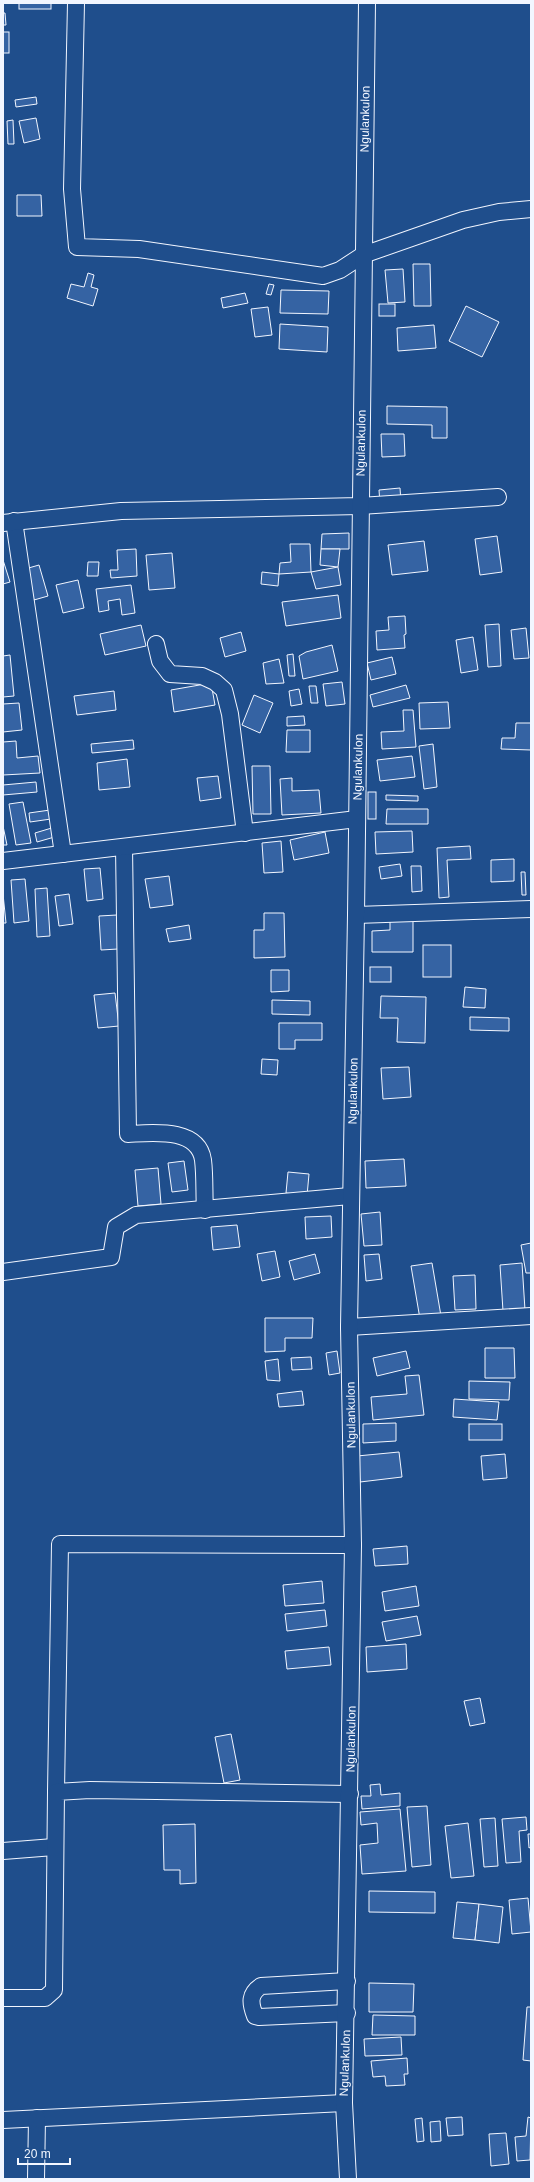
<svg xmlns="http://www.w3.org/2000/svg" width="534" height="2182" font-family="Arial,sans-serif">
  <rect width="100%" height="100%" fill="#1f4e8c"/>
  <g fill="#3563a3" stroke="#f2f6ff">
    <rect x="19" y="3" width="32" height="6"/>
    <path d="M3,13H5L6,25H3Z"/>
    <rect x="3" y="32" width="6" height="21"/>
    <path d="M36,97L37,104L16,107L15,100Z"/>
    <path d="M36,118L40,139L24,143L19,121Z"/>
    <path d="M13,120L14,144H8L7,121Z"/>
    <path d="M17,195H41L42,216H17Z"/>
    <path d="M413,264H430L431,306H414Z"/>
    <path d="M403,269L405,302L388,303L385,270Z"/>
    <path d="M88,273L94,275L91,287L98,289L93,306L67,298L71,284L84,287Z"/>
    <path d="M269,284L274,285L271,295L266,294Z"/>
    <path d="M281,290L329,291L328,314L280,313Z"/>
    <path d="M245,293L248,303L223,308L221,298Z"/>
    <rect x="379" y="304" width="16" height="12"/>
    <path d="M466,306L499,322L482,357L449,341Z"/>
    <path d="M268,307L272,335L255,337L251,309Z"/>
    <path d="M280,324L328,327L327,352L279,349Z"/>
    <path d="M434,325L436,348L398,351L397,328Z"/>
    <path d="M387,406L447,407V438H432V425L387,424Z"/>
    <path d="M381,434H404L405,456L382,457Z"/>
    <path d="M400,488L401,502L380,504L379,490Z"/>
    <path d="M349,533V549H321L322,534Z"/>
    <path d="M497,536L502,572L480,575L475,539Z"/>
    <path d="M424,541L428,571L392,575L388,545Z"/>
    <path d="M290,544H310L311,572L279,574L280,563L291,562Z"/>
    <path d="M136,549L137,576L111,578L110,570H118L117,550Z"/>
    <path d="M321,549H340L338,567L320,565Z"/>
    <path d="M172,553L175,588L149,590L146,555Z"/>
    <path d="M3,560L10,582L3,584Z"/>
    <path d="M88,562H99L98,576H87Z"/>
    <path d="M39,565L48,596L34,600L25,569Z"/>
    <path d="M338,567L341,585L316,589L311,572Z"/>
    <path d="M262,572L279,574L278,586L261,584Z"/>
    <path d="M78,580L84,608L63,613L56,585Z"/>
    <path d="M131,585L135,613L122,615L120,599L108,601L109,610L99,612L96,589Z"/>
    <path d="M338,595L341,618L286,626L282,602Z"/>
    <path d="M405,616L406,634L404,635L405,648L377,650L376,631L389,630L388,617Z"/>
    <path d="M499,624L501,666L488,667L485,625Z"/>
    <path d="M141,625L146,646L105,655L100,634Z"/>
    <path d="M526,628L529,658L514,659L511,630Z"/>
    <path d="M241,632L246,651L225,657L220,638Z"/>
    <path d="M473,637L478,670L461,673L456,640Z"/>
    <path d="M332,645L338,671L303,679L299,656L306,652Z"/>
    <path d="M293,654L295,676H289L287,655Z"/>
    <path d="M10,655L14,696L3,697V656Z"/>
    <path d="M392,657L396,674L371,680L367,663Z"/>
    <path d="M279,659L284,683L266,684L263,663Z"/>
    <path d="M342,682L345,704L326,706L323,684Z"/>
    <path d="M211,683L215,705L174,712L171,690Z"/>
    <path d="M406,685L410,698L373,707L370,695Z"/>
    <path d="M309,686H316L318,703H311Z"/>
    <path d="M299,689L302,704L291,706L289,691Z"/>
    <path d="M114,691L116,710L77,715L74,696Z"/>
    <path d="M254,695L273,703L260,733L242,725Z"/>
    <path d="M448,702L450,728L420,729L419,703Z"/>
    <path d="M19,703L22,730L3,732V704Z"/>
    <path d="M403,710H413L416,747L382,749L381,732L404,731Z"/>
    <path d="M304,716L305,725L287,726V717Z"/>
    <path d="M516,723H531V750L501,749L502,738H515Z"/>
    <path d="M287,730H310V752H286Z"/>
    <path d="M133,740L134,749L92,753L91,744Z"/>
    <path d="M16,741L17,758L38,756L40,773L3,775V742Z"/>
    <path d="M433,744L437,787L424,789L419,746Z"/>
    <path d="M412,756L415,777L380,781L377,760Z"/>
    <path d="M127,759L130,787L99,790L97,763Z"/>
    <path d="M252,766H270L271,814H253Z"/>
    <path d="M218,776L221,798L200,801L197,778Z"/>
    <path d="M292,778V791L319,790L321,813L282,815L280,779Z"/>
    <path d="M36,782L37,792L3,795V785Z"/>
    <rect x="368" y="792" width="8" height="27"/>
    <path d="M386,795L418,796V801L386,800Z"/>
    <path d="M23,802L31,843L16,845L9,804Z"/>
    <path d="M387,809H428V824H386Z"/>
    <path d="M50,810L51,819L30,822L29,813Z"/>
    <path d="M3,826L7,845H3Z"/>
    <path d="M55,827L58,836L37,842L35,833Z"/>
    <path d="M412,831L413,852L376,854L375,832Z"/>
    <path d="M325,832L329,853L294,860L290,840Z"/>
    <path d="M281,841L283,872L264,873L262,843Z"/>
    <path d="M470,846L471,859L447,860L449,897L439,898L437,848Z"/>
    <path d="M514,859V881L491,882V860Z"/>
    <path d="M400,864L402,876L381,879L379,867Z"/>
    <path d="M411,866H421L422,891L412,892Z"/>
    <path d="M100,868L103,899L87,901L84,869Z"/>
    <path d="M521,872H525L526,895H522Z"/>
    <path d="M169,876L173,905L150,908L145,879Z"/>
    <path d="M25,879L29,921L14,923L11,880Z"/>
    <path d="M47,888L50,936L37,937L35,889Z"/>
    <path d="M3,894L6,923H3Z"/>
    <path d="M69,894L73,924L59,926L55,896Z"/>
    <path d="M264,913H284L285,957L254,958V930H264Z"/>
    <path d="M117,915L118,949L101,950L99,916Z"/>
    <path d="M390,920H413V952H372V931L390,930Z"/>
    <path d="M189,925L191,939L169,942L166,929Z"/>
    <rect x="423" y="945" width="28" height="32"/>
    <rect x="370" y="967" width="21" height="15"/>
    <path d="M271,970H289V991L271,992Z"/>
    <path d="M465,987L486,989L485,1008L463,1007Z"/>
    <path d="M115,993L119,1026L98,1028L94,995Z"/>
    <path d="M381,996L426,997L425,1043L397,1042L398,1018H380Z"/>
    <path d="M272,1000L310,1001V1015L272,1014Z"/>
    <path d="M470,1017L509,1018V1031L470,1030Z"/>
    <path d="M279,1023H322V1040H295V1049H279Z"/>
    <path d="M262,1059L278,1060L277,1075L261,1074Z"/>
    <path d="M409,1067L411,1097L383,1099L381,1068Z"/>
    <path d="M404,1159L406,1186L366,1188L365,1161Z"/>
    <path d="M184,1161L188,1190L172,1192L168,1163Z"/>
    <path d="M158,1168L161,1204L138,1206L135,1170Z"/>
    <path d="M288,1172L309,1174L307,1196L286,1193Z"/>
    <path d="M380,1212L382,1245L364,1246L361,1214Z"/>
    <path d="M331,1216L332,1237L306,1239L305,1217Z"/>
    <path d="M237,1225L240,1247L213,1250L211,1227Z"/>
    <path d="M531,1243V1273H526L521,1245Z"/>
    <path d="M275,1251L280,1277L262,1281L257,1254Z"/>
    <path d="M315,1254L320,1273L294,1280L289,1261Z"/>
    <path d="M379,1254L382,1279L366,1281L364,1255Z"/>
    <path d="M432,1263L441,1316L420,1319L411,1266Z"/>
    <path d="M522,1263L525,1310L503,1311L500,1265Z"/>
    <path d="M475,1275L476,1309L455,1310L453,1276Z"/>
    <path d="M265,1318H313L312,1338H285V1351L265,1352Z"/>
    <path d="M485,1348H514L515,1378H485Z"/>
    <path d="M337,1351L340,1373L329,1375L326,1353Z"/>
    <path d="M406,1351L410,1368L377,1376L373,1358Z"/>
    <path d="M311,1357L312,1369L292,1370L291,1358Z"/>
    <path d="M278,1359L280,1381L267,1380L265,1361Z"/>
    <path d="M419,1375L424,1415L373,1420L371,1397L407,1394L405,1376Z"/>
    <path d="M469,1381L510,1382L509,1400L469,1399Z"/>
    <path d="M302,1391L304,1405L279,1407L277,1394Z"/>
    <path d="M454,1399L499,1402L497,1420L453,1417Z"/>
    <path d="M396,1423V1441L363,1443V1424Z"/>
    <rect x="469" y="1424" width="33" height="16"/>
    <path d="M399,1452L402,1477L360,1482L357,1456Z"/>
    <path d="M505,1454L507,1478L483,1480L481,1456Z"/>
    <path d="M407,1546L408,1564L375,1566L373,1549Z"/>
    <path d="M322,1581L324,1603L285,1606L283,1585Z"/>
    <path d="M416,1586L419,1606L385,1611L382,1592Z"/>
    <path d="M325,1610L327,1626L287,1631L285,1614Z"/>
    <path d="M417,1616L421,1635L386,1641L382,1622Z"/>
    <path d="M406,1644L407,1669L367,1672L366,1647Z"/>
    <path d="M329,1647L331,1665L287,1669L285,1651Z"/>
    <path d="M480,1698L485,1723L470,1726L464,1701Z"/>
    <path d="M231,1734L240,1780L224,1783L215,1737Z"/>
    <path d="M380,1784L381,1795L400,1793V1806L362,1809L361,1796H371L370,1785Z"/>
    <path d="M427,1806L431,1865L412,1867L407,1807Z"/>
    <path d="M400,1809L406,1871L362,1874L360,1845L378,1843L377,1823L361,1825L360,1812Z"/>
    <path d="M526,1817L527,1830L519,1831L521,1862L506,1863L502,1819Z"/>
    <path d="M495,1818L498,1866L484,1867L480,1819Z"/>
    <path d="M468,1823L474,1876L451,1878L445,1826Z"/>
    <path d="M195,1824L196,1883L180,1884V1870H164L163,1825Z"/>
    <path d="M528,1834H531V1847L529,1848Z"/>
    <path d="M369,1891L435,1892V1913L369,1912Z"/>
    <path d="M528,1898L531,1932L512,1934L509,1900Z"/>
    <path d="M457,1902L479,1904L475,1940L453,1938Z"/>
    <path d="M479,1904L503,1907L499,1943L475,1940Z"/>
    <path d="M369,1983L414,1984L413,2012H369Z"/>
    <path d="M527,2007H531V2061L523,2060Z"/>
    <path d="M373,2015L415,2016V2035H372Z"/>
    <path d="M401,2037L402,2055L365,2056L364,2039Z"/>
    <path d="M407,2058L408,2074H404L405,2085L386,2086L385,2076L373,2077L371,2061Z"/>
    <path d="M462,2117L463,2135L448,2136L446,2118Z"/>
    <path d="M528,2117L531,2118L530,2160L517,2161L515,2137L526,2136Z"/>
    <path d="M422,2118L424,2141L417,2142L415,2119Z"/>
    <path d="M440,2121L441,2141L431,2142L430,2122Z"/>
    <path d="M506,2133L509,2164L491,2166L489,2134Z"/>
  </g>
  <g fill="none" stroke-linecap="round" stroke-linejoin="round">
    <defs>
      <g id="street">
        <path d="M76,3L72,189L77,247L139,249L323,276L340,270L363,255L463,220L499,212L531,209"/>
        <path d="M14,521L63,854"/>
        <path d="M3,523L121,511L360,506L498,497"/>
        <path d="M156,644L160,661L170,674L202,676L215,682L224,690L230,714L245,833"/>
        <path d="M124,847L128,1134C152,1133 198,1127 203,1160C205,1176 204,1194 205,1210"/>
        <path d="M3,861L357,819"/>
        <path d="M356,915L531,909"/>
        <path d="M3,1272L111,1257L116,1227L136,1215L350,1196"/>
        <path d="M349,1327L531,1316"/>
        <path d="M56,1792L60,1544L353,1545"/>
        <path d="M3,1851L54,1847"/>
        <path d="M3,1998H45L54,1990L56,1792L90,1790L350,1794"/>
        <path d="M347,2013L259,2017L255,2016C250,2003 249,1994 261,1986L347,1981"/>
        <path d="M3,2120L344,2103"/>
        <path d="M36,2179L37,2118"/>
        <path d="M348,2179L344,2103L353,1545L349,1327L356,915L367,3"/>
      </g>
    </defs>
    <use href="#street" stroke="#f2f6ff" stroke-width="18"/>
    <use href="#street" stroke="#1f4e8c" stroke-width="16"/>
  </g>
  <g text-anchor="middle" stroke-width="3" stroke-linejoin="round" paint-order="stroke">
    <g font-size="12" fill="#f2f6ff" stroke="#1f4e8c">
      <text transform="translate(365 119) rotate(-89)" y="4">Ngulankulon</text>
      <text transform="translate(361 443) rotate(-89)" y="4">Ngulankulon</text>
      <text transform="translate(358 767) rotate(-89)" y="4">Ngulankulon</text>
      <text transform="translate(353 1091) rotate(-89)" y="4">Ngulankulon</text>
      <text transform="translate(351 1415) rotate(-91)" y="4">Ngulankulon</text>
      <text transform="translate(351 1739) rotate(-89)" y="4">Ngulankulon</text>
      <text transform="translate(345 2063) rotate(-88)" y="4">Ngulankulon</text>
    </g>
  </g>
  <rect width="534" height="2182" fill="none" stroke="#f2f6ff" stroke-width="8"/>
  <path d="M18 2158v6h52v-6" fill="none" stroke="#f2f6ff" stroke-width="2"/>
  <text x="24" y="2158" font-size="12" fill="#f2f6ff" stroke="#1f4e8c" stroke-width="3" paint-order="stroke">20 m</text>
</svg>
